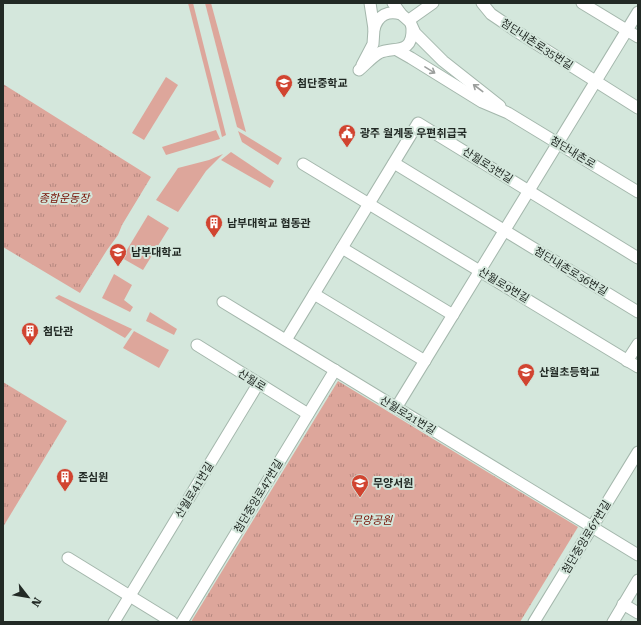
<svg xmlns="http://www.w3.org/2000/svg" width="641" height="625" font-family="'Roboto Serif','Noto Sans KR',serif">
  <defs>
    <pattern id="park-tufts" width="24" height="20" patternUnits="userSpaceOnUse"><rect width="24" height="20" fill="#dda69b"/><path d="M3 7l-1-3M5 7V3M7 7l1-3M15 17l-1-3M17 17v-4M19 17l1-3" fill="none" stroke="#b3877e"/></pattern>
  </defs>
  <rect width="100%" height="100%" fill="#d4e7dc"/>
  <g fill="#dda69b">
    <path d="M188,3H193L226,135L222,137Z"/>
    <path d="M205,3H211L246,132L237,127Z"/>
    <path d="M166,77L178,85L144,140L132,133Z"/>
    <path d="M216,130L220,139L166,155L162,147Z"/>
    <path d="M238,131L282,158L278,165L242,142Z"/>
    <path d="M231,152L274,181L270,188L221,160Z"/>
    <path d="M223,154L206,171L178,212L156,200L178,168L209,160Z"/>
    <path d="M148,215L169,228L143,270L122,258Z"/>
    <path d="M114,274L132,285L124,300L133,307L130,312L102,298Z"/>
    <path d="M59,295L132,329L125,338L55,298Z"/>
    <path d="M150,312L177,329L174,335L146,321Z"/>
    <path d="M134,331L169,350L159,368L123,348Z"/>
  </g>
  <g fill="url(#park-tufts)">
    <path d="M3,84L151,177L122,225L118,235L107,250L80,293L3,247Z"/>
    <path d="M338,381L578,527L520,622H191Z"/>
    <path d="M3,382L67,421L3,527Z"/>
  </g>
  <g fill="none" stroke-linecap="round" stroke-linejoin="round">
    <defs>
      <g id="minor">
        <path d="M393,3L401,14L410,22L415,33L443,61L500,106"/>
        <path d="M482,3L491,14L516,31L638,108"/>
        <path d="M582,3L638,37"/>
        <path d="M409,20L433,3"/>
        <path d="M374,29C378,15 388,10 401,14"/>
        <path d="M397,50L411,58L482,102L508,113L638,192"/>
        <path d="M362,65L373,44L374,29L370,3"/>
        <path d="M359,70C365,65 372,57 379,53C393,46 413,56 412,28"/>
        <path d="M394,163L638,312"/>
        <path d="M303,164L638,367"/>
        <path d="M342,248L453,315"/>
        <path d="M314,294L425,361"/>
        <path d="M223,302L638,555"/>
        <path d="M286,340L418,123L638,258"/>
        <path d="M197,345L308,414"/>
        <path d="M627,361L638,344"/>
        <path d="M396,408L638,12"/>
        <path d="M68,558L172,622"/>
        <path d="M623,604L638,613"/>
        <path d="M114,622L258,384"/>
        <path d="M182,622L335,370"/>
        <path d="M534,622L638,452"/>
        <path d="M613,622L638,580"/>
      </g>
    </defs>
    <use href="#minor" stroke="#a4b7ac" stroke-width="13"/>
    <use href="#minor" stroke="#fff" stroke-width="11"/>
  </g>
  <defs><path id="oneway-shaft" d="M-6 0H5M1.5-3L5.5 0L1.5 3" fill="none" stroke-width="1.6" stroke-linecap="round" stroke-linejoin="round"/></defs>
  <g stroke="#9c9f9d">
    <use href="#oneway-shaft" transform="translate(430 70) rotate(32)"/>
    <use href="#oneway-shaft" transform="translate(478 88) rotate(-143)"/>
  </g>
  <defs>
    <symbol id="school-pin" viewBox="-11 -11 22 30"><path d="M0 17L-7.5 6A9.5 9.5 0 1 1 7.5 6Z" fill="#d14430" stroke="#d4e7dc"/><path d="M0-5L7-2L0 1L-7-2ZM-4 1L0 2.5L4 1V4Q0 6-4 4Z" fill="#fff"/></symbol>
    <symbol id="civic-pin" viewBox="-11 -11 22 30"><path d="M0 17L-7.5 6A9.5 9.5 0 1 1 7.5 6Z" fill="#d14430" stroke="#d4e7dc"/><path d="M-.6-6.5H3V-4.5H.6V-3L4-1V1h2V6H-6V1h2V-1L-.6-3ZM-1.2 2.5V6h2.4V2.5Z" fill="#fff"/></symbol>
    <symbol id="building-pin" viewBox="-11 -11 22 30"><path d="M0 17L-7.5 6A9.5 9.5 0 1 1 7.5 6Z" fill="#d14430" stroke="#d4e7dc"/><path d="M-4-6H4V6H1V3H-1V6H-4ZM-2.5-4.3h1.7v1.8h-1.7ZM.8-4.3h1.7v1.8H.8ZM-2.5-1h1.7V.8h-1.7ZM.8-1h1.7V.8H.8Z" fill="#fff"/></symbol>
    <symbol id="university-pin" viewBox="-11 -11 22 30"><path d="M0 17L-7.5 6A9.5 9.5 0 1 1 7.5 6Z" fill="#d14430" stroke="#d4e7dc"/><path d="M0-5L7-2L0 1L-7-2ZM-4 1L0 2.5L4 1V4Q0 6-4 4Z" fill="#fff"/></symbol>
  </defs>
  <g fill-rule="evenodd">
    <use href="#school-pin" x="274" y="73" width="20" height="27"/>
    <use href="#civic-pin" x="337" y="123" width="20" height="27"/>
    <use href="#building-pin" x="204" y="213" width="20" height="27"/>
    <use href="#university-pin" x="108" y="242" width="20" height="27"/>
    <use href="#building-pin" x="20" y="321" width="20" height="27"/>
    <use href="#school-pin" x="516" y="362" width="20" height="27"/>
    <use href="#building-pin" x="55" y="467" width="20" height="27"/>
    <use href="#school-pin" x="350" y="473" width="20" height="27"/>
  </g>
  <g text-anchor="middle" stroke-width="4" stroke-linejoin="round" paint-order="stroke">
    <g font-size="11" fill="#222a25" stroke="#d4e7dc">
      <text transform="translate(537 44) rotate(33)" y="4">첨단내촌로35번길</text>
      <text transform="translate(573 152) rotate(31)" y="4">첨단내촌로</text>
      <text transform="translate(488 165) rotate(32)" y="4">산월로3번길</text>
      <text transform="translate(571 271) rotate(31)" y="4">첨단내촌로36번길</text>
      <text transform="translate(504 285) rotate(31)" y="4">산월로9번길</text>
      <text transform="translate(252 380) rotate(32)" y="4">산월로</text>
      <text transform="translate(408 415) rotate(31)" y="4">산월로21번길</text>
      <text transform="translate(194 490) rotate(-59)" y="4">산월로41번길</text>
      <text transform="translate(258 496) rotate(-59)" y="4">첨단중앙로47번길</text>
      <text transform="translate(586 537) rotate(-59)" y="4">첨단중앙로67번길</text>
    </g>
    <g font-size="11" font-weight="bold" fill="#222a25" stroke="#d4e7dc" text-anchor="start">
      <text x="297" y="87">첨단중학교</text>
      <text x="360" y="137">광주 월계동 우편취급국</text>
      <text x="227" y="227">남부대학교 협동관</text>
      <text x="131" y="256">남부대학교</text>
      <text x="43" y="335">첨단관</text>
      <text x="539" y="376">산월초등학교</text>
      <text x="78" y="481">존심원</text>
      <text x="373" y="487">무양서원</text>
    </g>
    <g font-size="11" font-style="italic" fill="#760f02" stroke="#d4e7dc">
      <text x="64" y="202">종합운동장</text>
      <text x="372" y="524">무양공원</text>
    </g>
  </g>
  <rect width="641" height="625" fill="none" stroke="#222a25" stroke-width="8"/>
  <g transform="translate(28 597) rotate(121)" stroke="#d4e7dc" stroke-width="3" paint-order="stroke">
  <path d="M0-3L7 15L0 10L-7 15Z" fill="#222a25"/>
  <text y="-6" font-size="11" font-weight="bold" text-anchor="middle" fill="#222a25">N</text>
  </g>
</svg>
